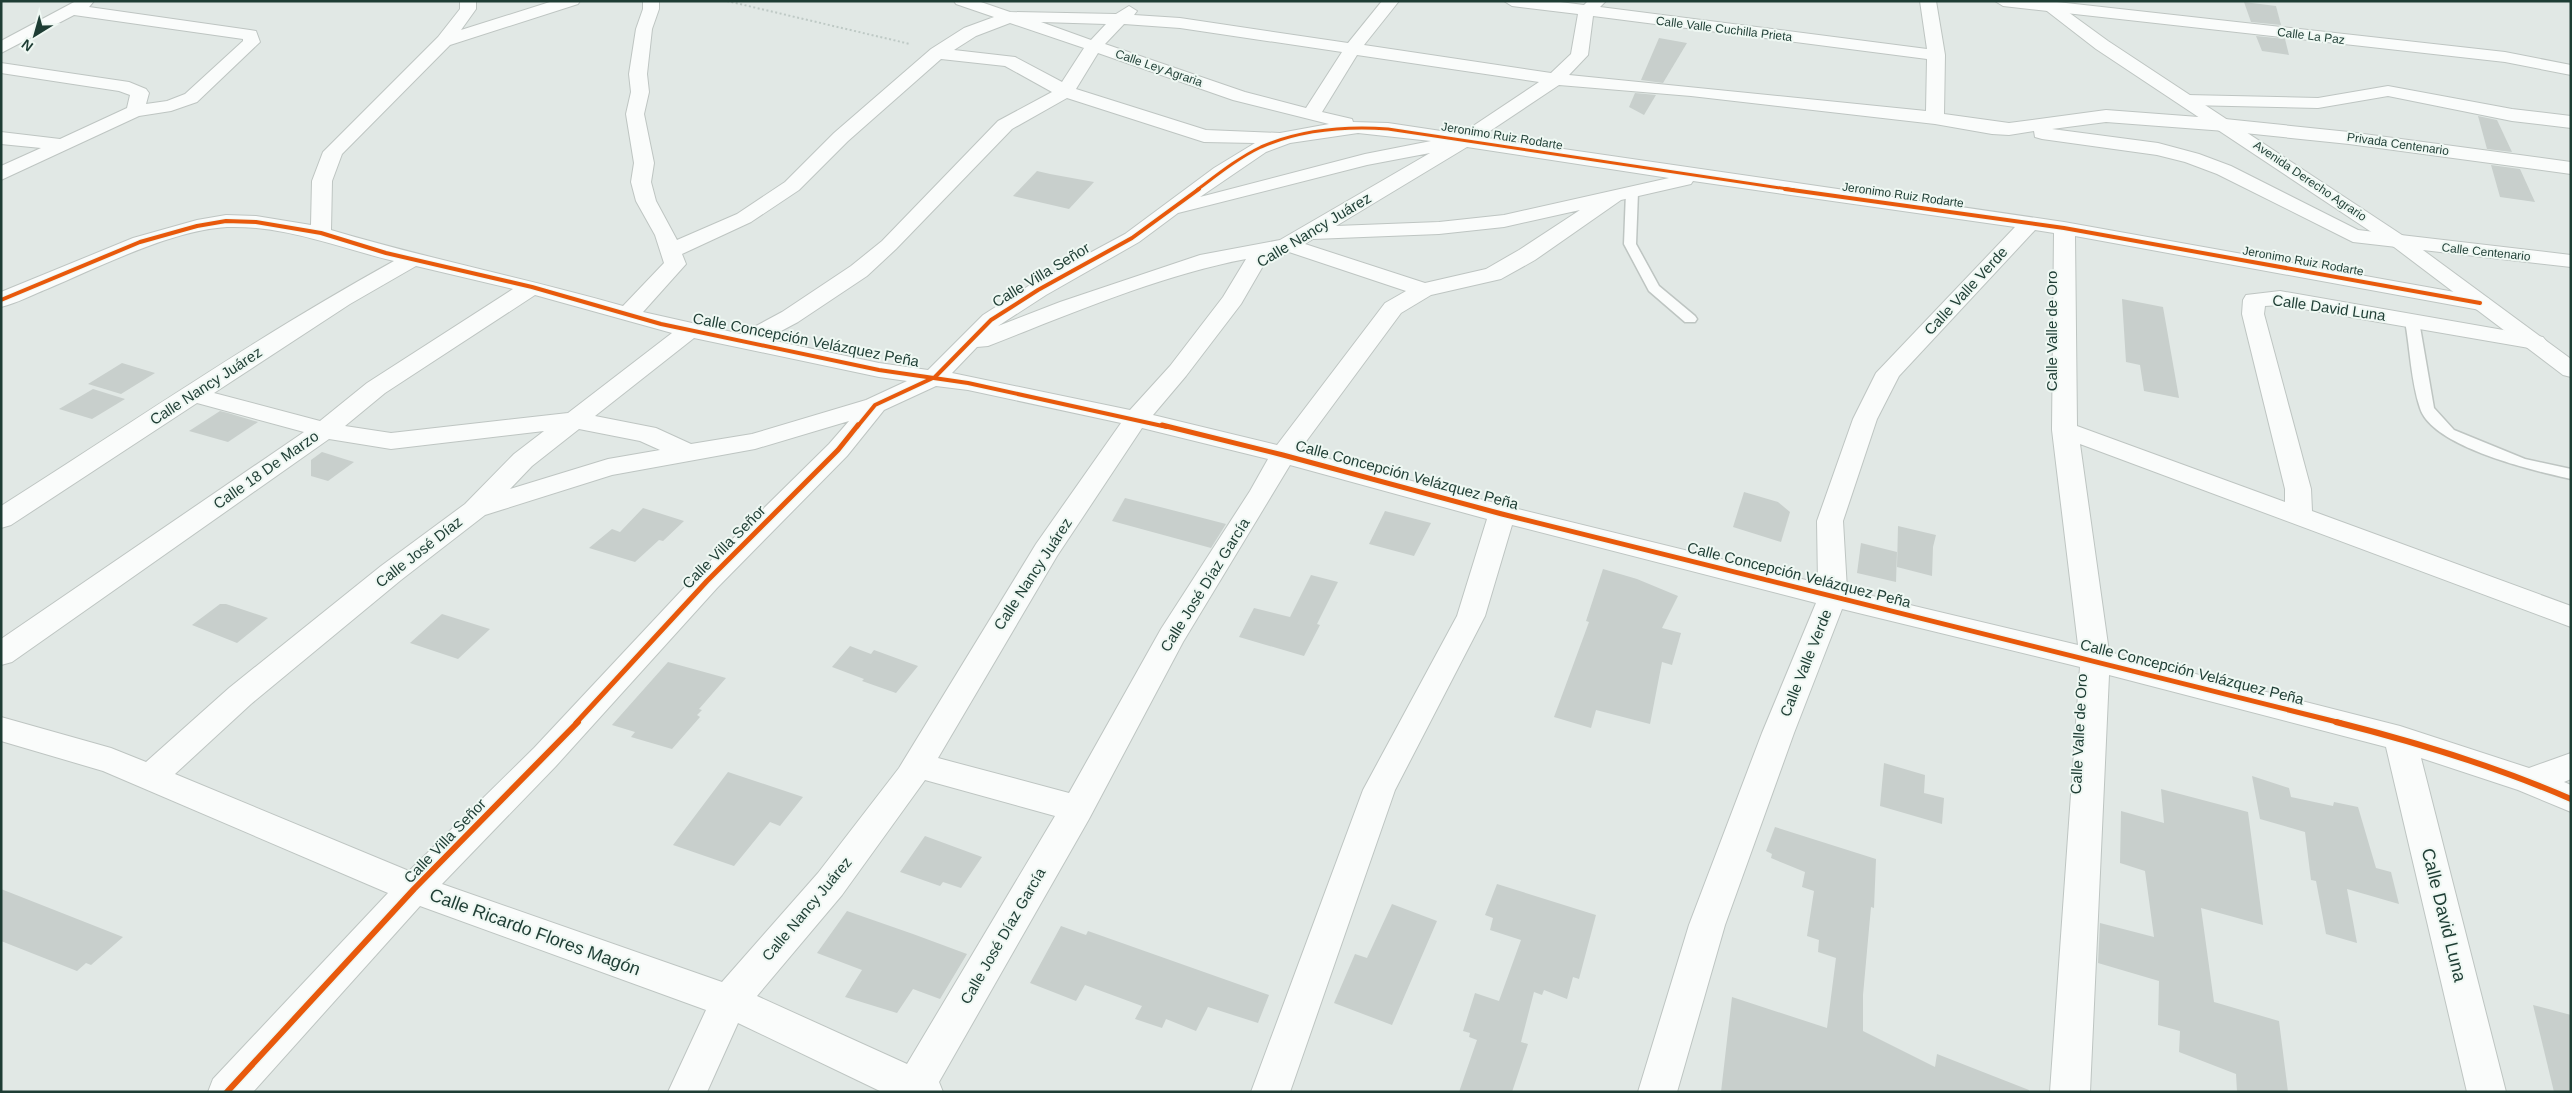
<svg xmlns="http://www.w3.org/2000/svg" width="2572" height="1093" font-family="Arial,sans-serif">
  <rect width="100%" height="100%" fill="#e1e8e5"/>
  <g fill="#c8cfcc">
    <path d="M2244,2L2276,6L2281,25L2251,22Z"/>
    <path d="M2256,36L2285,39L2289,55L2262,51Z"/>
    <path d="M1659,38L1687,43L1663,83L1641,80Z"/>
    <path d="M1635,93L1656,95L1644,115L1629,107Z"/>
    <path d="M2478,116L2497,120L2512,152L2487,149Z"/>
    <path d="M2491,165L2520,169L2535,202L2500,197Z"/>
    <path d="M1037,171L1050,174L1094,182L1069,209L1013,196Z"/>
    <path d="M2122,299L2163,307L2179,398L2144,391L2140,365L2126,362Z"/>
    <path d="M122,363L155,373L121,394L88,384Z"/>
    <path d="M93,389L125,399L92,419L59,409Z"/>
    <path d="M220,411L228,413L258,422L228,442L189,431Z"/>
    <path d="M322,452L354,462L328,481L311,476V460Z"/>
    <path d="M1744,492L1778,502L1790,512L1781,542L1733,527Z"/>
    <path d="M1125,498L1164,508L1226,524L1211,548L1112,521Z"/>
    <path d="M643,508L684,521L663,541L659,540L635,562L589,548L612,529L620,532Z"/>
    <path d="M1385,511L1431,523L1414,556L1369,544Z"/>
    <path d="M1898,526L1936,535L1933,547L1932,576L1897,567Z"/>
    <path d="M1861,543L1897,552L1896,582L1857,573Z"/>
    <path d="M1603,569L1637,579L1678,596L1662,628L1681,633L1672,665L1662,662L1650,724L1596,710L1591,728L1554,717L1589,622L1586,621Z"/>
    <path d="M1311,575L1338,582L1317,624L1320,625L1304,656L1239,637L1254,608L1290,617Z"/>
    <path d="M220,604H226L268,618L237,643L192,625Z"/>
    <path d="M442,614L490,629L458,659L410,643Z"/>
    <path d="M850,646L871,654L874,650L918,666L896,693L862,681L864,679L832,667Z"/>
    <path d="M668,662L726,678L699,709L702,710L697,715L700,717L672,749L631,737L635,732L612,725Z"/>
    <path d="M1884,763L1925,775L1924,793L1944,798L1942,824L1880,806Z"/>
    <path d="M728,772L803,797L780,826L770,822L734,866L673,845Z"/>
    <path d="M2252,776L2289,788L2291,797L2333,806L2334,802L2358,807L2376,868L2391,872L2399,904L2347,889L2357,943L2326,934L2316,881L2311,880L2305,832L2260,819Z"/>
    <path d="M2161,789L2248,812L2263,925L2201,908L2214,1002L2279,1021L2288,1092H2237L2236,1074L2179,1052L2180,1031L2158,1025L2159,981L2098,963L2100,923L2154,937L2145,871L2120,863L2121,811L2164,823Z"/>
    <path d="M1775,827L1876,859L1874,908L1871,907L1863,995V1031L1935,1067L1937,1054L2029,1090V1092H1721L1732,997L1827,1028L1836,958L1818,952L1819,940L1807,936L1814,891L1802,887L1805,872L1771,858L1772,854L1766,851Z"/>
    <path d="M925,836L982,857L961,888L943,882L940,886L900,872Z"/>
    <path d="M1497,884L1596,915L1579,979L1573,977L1567,999L1544,990L1542,995L1534,992L1521,1042L1528,1044L1512,1092H1459L1477,1040L1469,1037L1470,1033L1463,1031L1475,993L1499,1001L1521,940L1490,930L1493,918L1485,915Z"/>
    <path d="M1,889L123,937L91,965L86,963L77,971L1,941Z"/>
    <path d="M1392,904L1437,921L1392,1025L1334,1003L1355,954L1367,958Z"/>
    <path d="M847,911L913,934L967,954L940,999L913,989L897,1013L845,997L862,970L817,953Z"/>
    <path d="M1061,926L1086,935L1088,931L1269,995L1258,1023L1208,1007L1196,1031L1166,1019L1162,1028L1135,1019L1142,1006L1085,985L1076,1001L1030,983Z"/>
    <path d="M2533,1005L2571,1015V1092H2554Z"/>
  </g>
  <g fill="none" stroke-linecap="round" stroke-linejoin="round">
    <defs>
      <g id="service">
        <path d="M1632,188L1638,192L1636,244L1659,286L1695,316L1697,319L1695,322H1685L1649,291L1624,244L1626,192Z"/>
        <path d="M2412,317L2419,321L2434,408L2454,430L2525,459L2571,469V479C2535,471 2432,447 2420,408C2411,382 2410,348 2405,321Z"/>
      </g>
      <g id="minor">
        <path d="M76,1H94L89,7L250,30L256,31L260,42L197,102L171,111L139,116L1,180V166L41,148L1,144V132L60,139L127,108L130,95L119,91L1,73V63L129,82L146,89L149,93L146,104L167,101L185,94L243,41V39L74,15L1,53V41Z"/>
        <path d="M460,1H476V9L461,30L553,1H580L578,4L450,45L342,154L332,181L331,230C428,259 526,278 623,306L664,263L655,235L636,201L631,182L634,163L626,114L631,92L629,74L636,29L643,9V1H659V9L652,29L647,74L649,92L644,114L654,163L651,182L656,201L677,240L737,214L785,182L834,133L931,49L964,28L994,17L956,4L954,1H978L1010,12L1116,14L1129,6L1137,11L1134,15L1180,18L1348,43L1382,1H1399L1364,45L1551,73L1571,54L1578,14L1512,6L1504,1H1552L1584,5L1588,1H1606L1600,7L1927,49L1920,1H1936L1945,55L1944,114L2009,123L2106,110L2225,119L2349,132L2571,162V174L2349,144L2225,131L2106,122L2052,129L2158,143L2199,154L2231,166L2358,230L2571,255V267L2353,242L2217,174L2185,162L2157,155L2042,139L2035,137L2034,131L2009,135L1992,134L1935,124L1691,96L1559,85L1481,137L2064,222L2488,298L2491,303L2488,308L2480,310L2075,236L2077,426L2285,502V489L2242,314L2243,300L2246,295L2280,291L2543,337L2547,342L2543,347L2535,349L2280,305L2265,306L2264,314L2311,489L2312,511L2571,606V627L2080,444L2109,652L2400,726L2529,768L2571,753V779L2564,782L2571,785V812L2518,790L2421,758L2506,1092H2467L2386,747L2109,675L2090,1092H2050L2080,667L1842,609L1794,733L1725,925L1677,1092H1638L1689,925L1762,733L1816,603L1512,525L1485,616L1395,790L1290,1092H1251L1363,790L1457,616L1487,519L1290,465L1183,642L1089,819L939,1082L943,1092H882L738,1023L707,1092H668L706,1010L420,906L253,1092H208L213,1079L388,893L103,771L1,741V717L111,748L146,762L229,688L381,566L465,504L514,454L544,431L391,449L329,439L12,662L1,665V639L304,432L197,403L11,525L1,528V506C132,423 258,336 394,261C339,248 285,225 227,227C172,230 99,267 47,289C32,295 17,303 1,307V292L133,238L197,220L226,215L256,216L311,225L312,181L323,152L438,37L460,9ZM1593,16L1927,59L1926,111L1569,75L1588,55ZM1041,22L1106,24L1091,40ZM1010,23L1084,48L1062,82L1015,57L954,50L976,36ZM1124,24L1180,28L1342,52L1306,108L1245,92L1105,44ZM1098,53L1233,100L1329,124L1280,133L1206,130L1076,89ZM1357,55L1539,82L1461,134L1388,123L1353,122L1352,119L1322,112ZM941,59L1005,66L1052,92L998,121L882,241L851,266L782,312L741,334L643,312L686,264L682,254L751,222L799,190L848,141ZM1067,98L1204,142L1255,143L1214,168L1125,234L1030,285L983,315L928,370L879,363L766,339L798,322L867,276L896,249L1012,129ZM1358,133L1431,141L1365,154L1200,197L1266,152L1290,143ZM1467,147L1669,178L1504,215L1439,222L1336,226ZM1430,153L1280,240L1200,255L1060,302L998,326L1046,295L1139,242L1178,213L1367,165ZM1693,181L2015,227L1876,373L1853,419L1817,521L1818,583L1502,505L1299,451L1401,313L1431,295L1501,279L1535,260L1621,200L1691,184ZM1580,210L1519,250L1486,269L1425,283L1305,244L1313,239L1439,234L1504,227ZM2035,230L2054,233L2052,430L2078,645L1847,590L1843,521L1877,419L1899,376ZM1289,252L1406,291L1385,303L1277,445L1153,415L1186,376L1241,304L1263,266ZM1246,259L1223,297L1170,366L1130,410L952,373L977,347L988,346C1070,314 1161,275 1246,259ZM416,266L513,289L367,383L320,421L214,393L350,304ZM535,295L672,333L568,413L391,433L345,426L385,393ZM694,338L879,377L907,381L866,400L752,434L691,444L656,428L595,416ZM936,386L968,390L1121,423L1036,544L899,768L818,873L722,982L442,884L556,766L717,588L847,456L884,410ZM849,421L829,444L697,574L534,748L409,871L175,774L251,704L401,580L485,515L612,475L755,449ZM1142,428L1268,459L1250,491L1161,629L1069,793L938,758L1057,556ZM579,429L640,441L660,450L608,459L510,489L532,466ZM925,780L1055,816L907,1064L757,996L842,895Z"/>
        <path d="M1995,1H2048L2505,52L2571,65V75L2505,62L2003,6Z"/>
        <path d="M2388,86L2512,109L2571,116V128L2512,121L2388,96L2318,108L2187,105L2181,104L2178,100L2181,96L2187,95L2318,98Z"/>
      </g>
      <path id="tertiary" d="M2034,1H2053L2108,41L2408,239L2571,359V377L2563,375L2394,247L2096,49Z"/>
    </defs>
    <use href="#service" stroke="#bec5c2" stroke-width="3"/>
    <use href="#minor" stroke="#bec5c2" stroke-width="2"/>
    <use href="#tertiary" stroke="#bec5c2" stroke-width="2"/>
    <path stroke="#bec9c5" stroke-width="2" stroke-dasharray="2 2.5" stroke-linecap="butt" d="M727,1L910,44"/>
    <use href="#service" fill="#fafcfb" fill-rule="evenodd"/>
    <use href="#minor" fill="#fafcfb" fill-rule="evenodd"/>
    <use href="#tertiary" fill="#fafcfb" fill-rule="evenodd"/>
    <defs>
      <path id="cycleway-far3" d="M1197,190C1217,175 1238,158 1261,147C1300,130 1345,126 1388,129L1794,190"/>
      <g id="cycleway-far2">
        <path d="M1785,189L2064,228L2480,303"/>
        <path d="M1,300L140,242L197,226L226,221L256,222L321,233L386,253L532,287L661,324L879,370L968,383L1167,427"/>
        <path d="M857,427L875,405L935,377L991,320L1038,290L1132,238L1199,189"/>
      </g>
      <g id="cycleway-far1">
        <path d="M1162,425L1283,455L1502,514L2341,723"/>
        <path d="M576,723L707,581L838,450L858,425"/>
      </g>
      <g id="cycleway">
        <path d="M2336,722C2416,742 2495,766 2571,799"/>
        <path d="M227,1092L414,889L578,722"/>
      </g>
    </defs>
    <use href="#cycleway-far3" stroke="#eff8f3" stroke-width="5"/>
    <use href="#cycleway-far2" stroke="#eff8f3" stroke-width="6"/>
    <use href="#cycleway-far1" stroke="#eff8f3" stroke-width="8"/>
    <use href="#cycleway" stroke="#eff8f3" stroke-width="9"/>
    <use href="#cycleway-far3" stroke="#e8590c" stroke-width="3"/>
    <use href="#cycleway-far2" stroke="#e8590c" stroke-width="4"/>
    <use href="#cycleway-far1" stroke="#e8590c" stroke-width="5"/>
    <use href="#cycleway" stroke="#e8590c" stroke-width="6"/>
  </g>
  <g text-anchor="middle" stroke-width="4" stroke-linejoin="round" paint-order="stroke">
    <g font-size="12" fill="#1e3d34" stroke="#eff8f3">
      <text transform="translate(1724 29) rotate(7)" y="4">Calle Valle Cuchilla Prieta</text>
      <text transform="translate(2311 36) rotate(7)" y="4">Calle La Paz</text>
      <text transform="translate(1159 68) rotate(19)" y="4">Calle Ley Agraria</text>
      <text transform="translate(1502 136) rotate(9)" y="4">Jeronimo Ruiz Rodarte</text>
      <text transform="translate(2398 144) rotate(8)" y="4">Privada Centenario</text>
      <text transform="translate(2310 181) rotate(34)" y="4">Avenida Derecho Agrario</text>
      <text transform="translate(1903 195) rotate(8)" y="4">Jeronimo Ruiz Rodarte</text>
      <text transform="translate(2486 252) rotate(6)" y="4">Calle Centenario</text>
      <text transform="translate(2303 261) rotate(10)" y="4">Jeronimo Ruiz Rodarte</text>
    </g>
    <g font-size="15" fill="#1e3d34" stroke="#eff8f3">
      <text transform="translate(1314 230) rotate(-31)" y="5">Calle Nancy Juárez</text>
      <text transform="translate(1041 275) rotate(-31)" y="5">Calle Villa Señor</text>
      <text transform="translate(1966 291) rotate(-47)" y="5">Calle Valle Verde</text>
      <text transform="translate(2329 308) rotate(8)" y="5">Calle David Luna</text>
      <text transform="translate(2052 331) rotate(-90)" y="5">Calle Valle de Oro</text>
      <text transform="translate(806 340) rotate(11)" y="5">Calle Concepción Velázquez Peña</text>
      <text transform="translate(206 386) rotate(-33)" y="5">Calle Nancy Juárez</text>
      <text transform="translate(266 470) rotate(-35)" y="5">Calle 18 De Marzo</text>
      <text transform="translate(1407 475) rotate(15)" y="5">Calle Concepción Velázquez Peña</text>
      <text transform="translate(724 547) rotate(-45)" y="5">Calle Villa Señor</text>
      <text transform="translate(419 552) rotate(-38)" y="5">Calle José Díaz</text>
      <text transform="translate(1033 574) rotate(-57)" y="5">Calle Nancy Juárez</text>
      <text transform="translate(1799 575) rotate(14)" y="5">Calle Concepción Velázquez Peña</text>
      <text transform="translate(1205 585) rotate(-58)" y="5">Calle José Díaz García</text>
      <text transform="translate(1806 663) rotate(-68)" y="5">Calle Valle Verde</text>
      <text transform="translate(2192 672) rotate(14)" y="5">Calle Concepción Velázquez Peña</text>
      <text transform="translate(2079 734) rotate(-87)" y="5">Calle Valle de Oro</text>
      <text transform="translate(445 841) rotate(-46)" y="5">Calle Villa Señor</text>
      <text transform="translate(807 909) rotate(-50)" y="5">Calle Nancy Juárez</text>
      <text transform="translate(1003 936) rotate(-60)" y="5">Calle José Díaz García</text>
    </g>
    <g font-size="18" fill="#1e3d34" stroke="#eff8f3">
      <text transform="translate(2444 915) rotate(76)" y="6">Calle David Luna</text>
      <text transform="translate(535 932) rotate(20)" y="6">Calle Ricardo Flores Magón</text>
    </g>
  </g>
  <rect width="2572" height="1093" fill="none" stroke="#1e3d34" stroke-width="5"/>
  <g transform="translate(35 35) rotate(217)" stroke="#eff8f3" stroke-width="4" paint-order="stroke">
  <path d="M0-4L9 19L0 12L-9 19Z" fill="#1e3d34"/>
  <text y="-8" font-size="14" font-weight="bold" text-anchor="middle" fill="#1e3d34">N</text>
  </g>
</svg>
